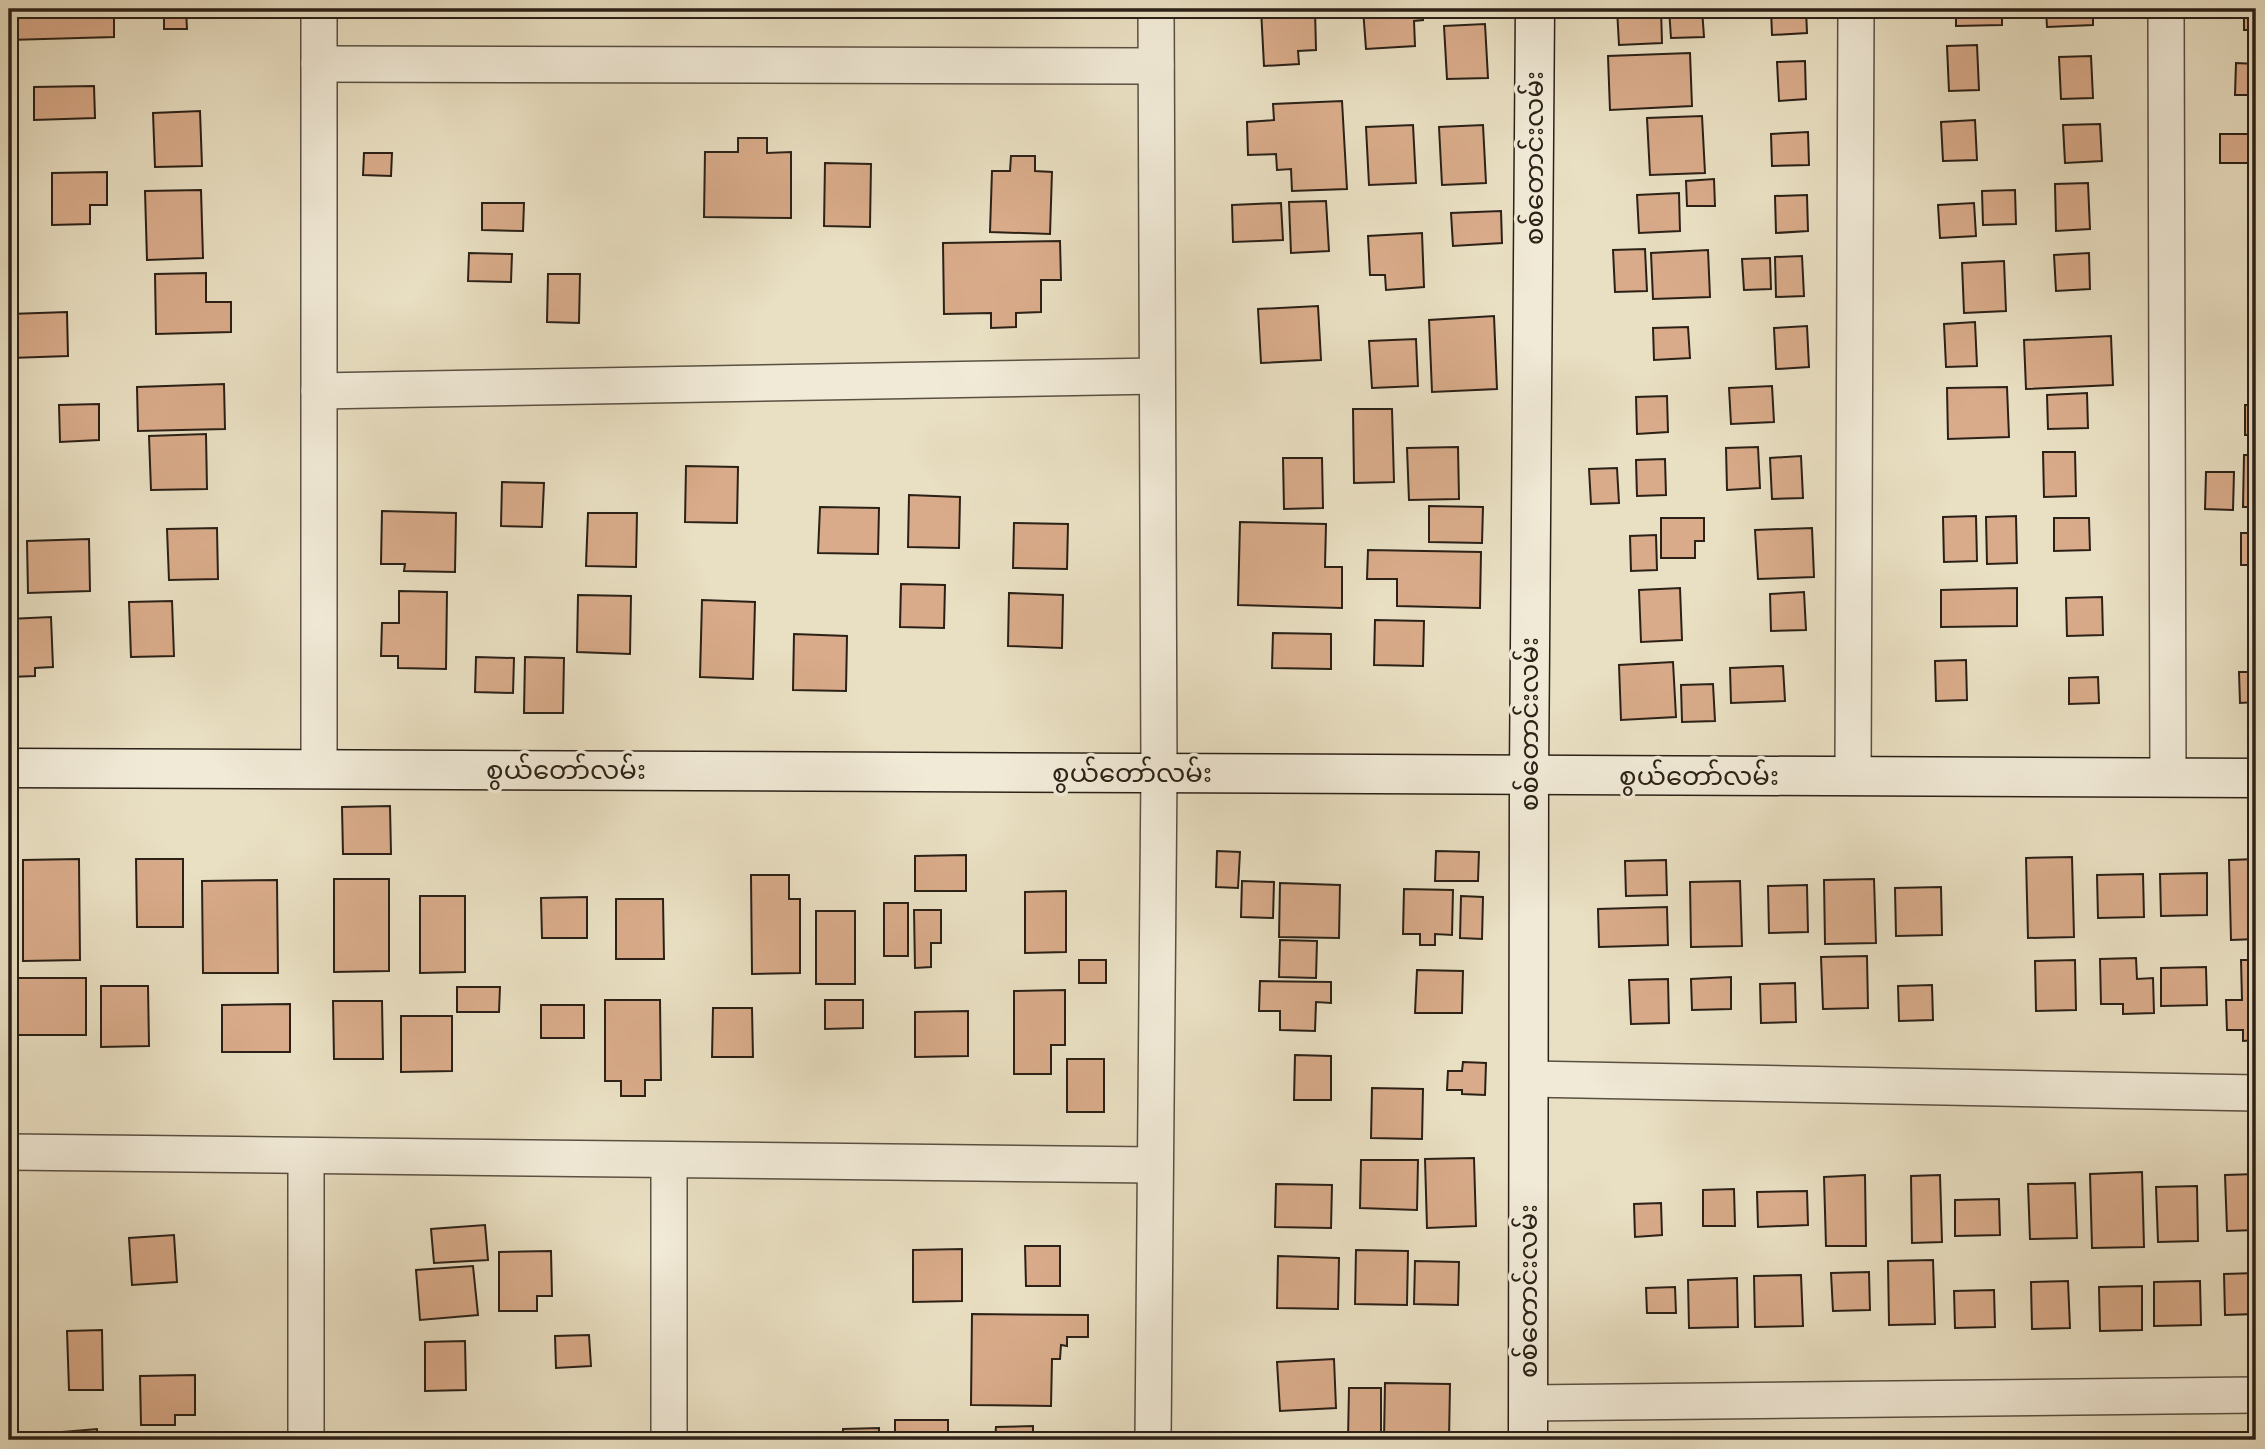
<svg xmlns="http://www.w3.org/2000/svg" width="2265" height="1449" font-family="'IM FELL Great Primer','Noto Sans Myanmar',serif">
  <rect width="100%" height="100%" fill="#e9dfc2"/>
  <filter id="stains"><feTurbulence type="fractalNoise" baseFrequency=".00286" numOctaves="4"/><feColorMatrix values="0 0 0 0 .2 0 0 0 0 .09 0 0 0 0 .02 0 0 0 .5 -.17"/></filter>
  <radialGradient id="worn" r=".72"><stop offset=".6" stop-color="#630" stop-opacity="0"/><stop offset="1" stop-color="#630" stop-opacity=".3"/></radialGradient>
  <g fill="#d9ab8a" stroke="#2b2117" stroke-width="2">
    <path d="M9,9H114V37L9,40Z"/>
    <path d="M164,9H186L187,29H164Z"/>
    <path d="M1261,9H1315L1316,50L1298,51L1299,64L1264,66Z"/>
    <path d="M1363,9H1423V20L1414,21L1415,46L1366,49Z"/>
    <path d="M1617,9H1661L1662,43L1619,45Z"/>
    <path d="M1669,9H1702L1704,37L1671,38Z"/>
    <path d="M1771,9H1806L1807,33L1772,35Z"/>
    <path d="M1956,9H2002V25L1956,26Z"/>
    <path d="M2046,9H2093V25L2047,27Z"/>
    <rect x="2244" y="9" width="12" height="21"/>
    <path d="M1485,24L1488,78L1447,79L1444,26Z"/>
    <path d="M1977,45L1979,90L1949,91L1947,46Z"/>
    <path d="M1690,53L1692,106L1610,110L1608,56Z"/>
    <path d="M2091,56L2093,98L2061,99L2059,57Z"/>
    <path d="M1805,61L1806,99L1779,101L1777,62Z"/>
    <path d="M2236,63L2256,64V95H2235Z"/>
    <path d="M94,86L95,118L34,120V87Z"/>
    <path d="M1342,101L1347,189L1292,191L1291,169L1277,170L1276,154L1248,155L1247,122L1274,120L1273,104Z"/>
    <path d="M200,111L202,166L155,167L153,113Z"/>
    <path d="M1702,116L1705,173L1650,175L1647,118Z"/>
    <path d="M1975,120L1977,160L1943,161L1941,122Z"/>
    <path d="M2100,124L2102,161L2065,163L2063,125Z"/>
    <path d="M1413,125L1416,183L1369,185L1366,127Z"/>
    <path d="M1483,125L1486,183L1442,185L1439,127Z"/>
    <path d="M1808,132L1809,165L1772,166L1771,134Z"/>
    <rect x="2220" y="134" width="30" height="29"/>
    <path d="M738,138H767V153L791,152V218L704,217L705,152H738Z"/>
    <path d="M364,153H392L391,176L363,175Z"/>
    <path d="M1011,156H1035V171L1052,172L1050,234L990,232L992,171H1010Z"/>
    <path d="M825,163L871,164L870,227L824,226Z"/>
    <path d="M107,172V205H90V224L52,225V173Z"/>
    <path d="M1714,179L1715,206H1687L1686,181Z"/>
    <path d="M2088,183L2090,229L2056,231L2055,184Z"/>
    <path d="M201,190L203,258L147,260L145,191Z"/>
    <path d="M2015,190L2016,224L1983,225L1982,191Z"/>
    <path d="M1679,193L1680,231L1639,233L1637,195Z"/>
    <path d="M1807,195L1808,231L1776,233L1775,196Z"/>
    <path d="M1326,201L1329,251L1291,253L1289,202Z"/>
    <path d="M482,203H524L523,231L482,230Z"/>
    <path d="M1281,203L1283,240L1233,242L1232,205Z"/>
    <path d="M1974,203L1976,236L1940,238L1938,205Z"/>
    <path d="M1501,211L1502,243L1453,246L1451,213Z"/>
    <path d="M1422,233L1424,287L1386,290L1385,275H1370L1368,236Z"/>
    <path d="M1060,241L1061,280H1041V312L1016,313V327L991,328V313L944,314L943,243Z"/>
    <path d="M1645,249L1647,291L1615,292L1613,250Z"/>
    <path d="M1708,250L1710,297L1653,299L1651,253Z"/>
    <path d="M469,253L512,254L511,282L468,281Z"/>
    <path d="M2089,253L2090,289L2056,291L2054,255Z"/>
    <path d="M1802,256L1804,296L1776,297L1775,257Z"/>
    <path d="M1770,258L1771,289L1744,290L1742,259Z"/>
    <path d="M2004,261L2006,311L1964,313L1962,263Z"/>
    <path d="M206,273V302H231V332L156,334L155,274Z"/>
    <path d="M548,274H580L579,323L547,322Z"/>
    <path d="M1318,306L1321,360L1261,363L1258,309Z"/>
    <path d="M67,312L68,356L11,358L10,314Z"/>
    <path d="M1494,316L1497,389L1432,392L1429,320Z"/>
    <path d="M1975,322L1977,366L1946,367L1944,324Z"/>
    <path d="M1807,326L1809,367L1776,369L1774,328Z"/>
    <path d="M1688,327L1690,358L1654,360L1653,328Z"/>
    <path d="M2111,336L2113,385L2026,389L2024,340Z"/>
    <path d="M1416,339L1418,386L1372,388L1369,341Z"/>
    <path d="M224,384L225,429L138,431L137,387Z"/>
    <path d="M1772,386L1774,422L1731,424L1729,388Z"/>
    <path d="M2007,387L2009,437L1948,439L1947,388Z"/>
    <path d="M2087,393L2088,428L2048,429L2047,395Z"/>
    <path d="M1667,396L1668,432L1637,434L1636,397Z"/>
    <path d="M99,404V440L60,442L59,405Z"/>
    <rect x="2245" y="405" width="11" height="30"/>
    <path d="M1353,409H1392L1394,482L1354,483Z"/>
    <path d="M206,434L207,489L151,490L149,436Z"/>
    <path d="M1458,447L1459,499L1409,500L1407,448Z"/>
    <path d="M1758,447L1760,488L1727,490L1726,448Z"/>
    <path d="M2043,452H2075L2076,496L2044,497Z"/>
    <path d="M2244,455H2256V507H2243Z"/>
    <path d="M1801,456L1803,498L1772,499L1770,458Z"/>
    <path d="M1283,458H1322L1323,508L1284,509Z"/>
    <path d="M1665,459L1666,495L1637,496L1636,460Z"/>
    <path d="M686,466L738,467L737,523L685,522Z"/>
    <path d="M1617,468L1619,503L1591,504L1589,469Z"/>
    <path d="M2206,472H2234L2233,510L2205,509Z"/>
    <path d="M502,482L544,483L542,527L501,526Z"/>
    <path d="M909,495L960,497L959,548L908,547Z"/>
    <path d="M1429,506L1483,507L1482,543L1429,542Z"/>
    <path d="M820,507L879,508L878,554L818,553Z"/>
    <path d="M382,511L456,513L455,572L404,571L405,564H381Z"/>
    <path d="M588,513H637L636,567L586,566Z"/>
    <path d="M1976,516L1977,561L1944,562L1943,517Z"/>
    <path d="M2016,516L2017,563L1987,564L1986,517Z"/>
    <path d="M1661,518H1704V541H1695V558H1661Z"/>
    <path d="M2054,518H2089L2090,550L2054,551Z"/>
    <path d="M1240,522L1326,524L1325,567H1342V608L1238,605Z"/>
    <path d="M1014,523L1068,524L1067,569L1013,568Z"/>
    <path d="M217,528L218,579L169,580L167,529Z"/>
    <path d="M1812,528L1814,577L1758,579L1755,530Z"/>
    <rect x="2241" y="533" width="15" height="32"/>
    <path d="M1656,535L1657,570L1631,571L1630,536Z"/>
    <path d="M89,539L90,591L28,593L27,541Z"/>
    <path d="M1368,550L1481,552L1480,608L1397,606V579H1367Z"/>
    <path d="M901,584L945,585L944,628L900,627Z"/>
    <path d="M1680,588L1682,640L1641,642L1639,590Z"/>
    <path d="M2017,588V626L1941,627V590Z"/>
    <path d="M399,591L447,592L446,669L398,668V656H381L382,623H399Z"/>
    <path d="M1804,592L1806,630L1771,631L1770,594Z"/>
    <path d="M1009,593L1063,595L1062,648L1008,646Z"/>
    <path d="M578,595L631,596L630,654L577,652Z"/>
    <path d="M2102,597L2103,635L2067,636L2066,598Z"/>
    <path d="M702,600L755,602L753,679L700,677Z"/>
    <path d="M172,601L174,656L131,657L129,602Z"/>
    <path d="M51,617L53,667L35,668V676L9,677V619Z"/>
    <path d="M1375,620L1424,621L1423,666L1374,665Z"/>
    <path d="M1273,633L1331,634V669L1272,668Z"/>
    <path d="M794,634L847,636L846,691L793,690Z"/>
    <path d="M476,657L514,658L513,693L475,692Z"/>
    <path d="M525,657L564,658L563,713H524Z"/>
    <path d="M1966,660L1967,700L1936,701L1935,661Z"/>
    <path d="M1673,662L1676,717L1621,720L1619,665Z"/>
    <path d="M1783,666L1785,701L1731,703L1730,668Z"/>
    <path d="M2239,672H2256V702L2240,703Z"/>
    <path d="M2098,677L2099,703L2069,704V678Z"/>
    <path d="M1713,684L1715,721L1682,722L1681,685Z"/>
    <path d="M390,806L391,854H343L342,807Z"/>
    <path d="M1217,851L1240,852L1238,888L1216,887Z"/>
    <path d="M1436,851L1479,852L1478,881H1435Z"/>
    <path d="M966,855V891H915V856Z"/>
    <path d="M2072,857L2074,937L2028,938L2026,858Z"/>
    <path d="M79,859L80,960L23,961V860Z"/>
    <path d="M136,859H183V927H137Z"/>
    <path d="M2256,859V939L2231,940L2229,860Z"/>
    <path d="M1666,860L1667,895L1626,896L1625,861Z"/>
    <path d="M2207,873V915L2161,916L2160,874Z"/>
    <path d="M2143,874L2144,917L2098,918L2097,875Z"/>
    <path d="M751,875H789V899H800V973L752,974Z"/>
    <path d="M334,879H389V971L334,972Z"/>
    <path d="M1874,879L1876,943L1825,944L1824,880Z"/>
    <path d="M277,880L278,973H203L202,881Z"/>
    <path d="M1242,881L1274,882L1273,918L1241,917Z"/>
    <path d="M1740,881L1742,946L1691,947L1690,882Z"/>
    <path d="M1280,883L1340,885L1339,938L1279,937Z"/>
    <path d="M1807,885L1808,932L1769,933L1768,886Z"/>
    <path d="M1941,887L1942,935L1896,936L1895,888Z"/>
    <path d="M1404,889L1453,890L1452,935L1435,934V945H1420V934H1403Z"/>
    <path d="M1066,891V952L1025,953V892Z"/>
    <path d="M420,896H465V972L420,973Z"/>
    <path d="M1461,896L1483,897L1482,939L1460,938Z"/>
    <path d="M587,897V938H542L541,898Z"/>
    <path d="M616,899H663L664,959H616Z"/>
    <rect x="884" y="903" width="24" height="53"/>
    <path d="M1667,907L1668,945L1599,947L1598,909Z"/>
    <path d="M914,910H941V943H931V967L915,968Z"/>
    <rect x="816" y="911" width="39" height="73"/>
    <path d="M1280,940L1317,941L1316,978L1279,977Z"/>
    <path d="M1867,956L1868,1008L1823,1009L1821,957Z"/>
    <path d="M2136,958L2137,979L2153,978L2154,1013L2123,1014V1004H2101L2100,959Z"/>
    <rect x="1079" y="960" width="27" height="23"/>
    <path d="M2075,960L2076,1010L2036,1011L2035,961Z"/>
    <path d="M2241,960H2256V1040L2243,1041V1030H2227L2226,1000H2242Z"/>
    <path d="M2206,967L2207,1005L2161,1006V968Z"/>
    <path d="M1417,970L1463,971L1462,1013H1415Z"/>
    <path d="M1731,977V1009L1692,1010L1691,979Z"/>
    <rect x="13" y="978" width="73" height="57"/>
    <path d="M1668,979L1669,1023L1631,1024L1629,980Z"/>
    <path d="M1260,981L1331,982V1003L1316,1002L1315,1031L1280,1030V1011H1259Z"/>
    <path d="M1795,983L1796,1022L1761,1023L1760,984Z"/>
    <path d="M1932,985L1933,1020L1899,1021L1898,986Z"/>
    <path d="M101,986H148L149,1046L101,1047Z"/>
    <path d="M457,987H500L499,1012H457Z"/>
    <path d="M1065,990V1045H1051V1074H1014V991Z"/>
    <path d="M605,1000H660L661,1080H645V1096H621V1081H605Z"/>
    <path d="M825,1000H863V1028L825,1029Z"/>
    <path d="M333,1001H382L383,1059H334Z"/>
    <path d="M290,1004V1052H222V1005Z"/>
    <rect x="541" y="1005" width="43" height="33"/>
    <path d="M713,1008H752L753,1057H712Z"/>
    <path d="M968,1011V1056L915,1057V1012Z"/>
    <path d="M401,1016H452V1071L401,1072Z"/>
    <path d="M1295,1055L1331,1056V1100H1294Z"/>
    <rect x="1067" y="1059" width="37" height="53"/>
    <path d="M1463,1062L1486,1063L1485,1095L1462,1094V1090H1447L1448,1071H1462Z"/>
    <path d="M1372,1088L1423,1089L1422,1139L1371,1138Z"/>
    <path d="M1474,1158L1476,1226L1427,1228L1425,1159Z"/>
    <path d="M1361,1160H1418L1417,1210L1360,1208Z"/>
    <path d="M2142,1172L2144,1247L2092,1248L2090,1174Z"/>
    <path d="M2256,1174V1230L2227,1231L2225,1175Z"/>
    <path d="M1865,1175L1866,1246H1826L1824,1177Z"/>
    <path d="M1940,1175L1942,1242L1912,1243L1911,1176Z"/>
    <path d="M2075,1183L2077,1238L2030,1239L2028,1184Z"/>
    <path d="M1276,1184L1332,1185L1331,1228L1275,1227Z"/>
    <path d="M2197,1186L2198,1241L2158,1242L2156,1187Z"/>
    <path d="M1734,1189L1735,1226H1703V1190Z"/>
    <path d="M1807,1191L1808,1225L1758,1227L1757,1192Z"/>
    <path d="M1999,1199L2000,1235L1955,1236V1200Z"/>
    <path d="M1661,1203L1662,1235L1635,1237L1634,1204Z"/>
    <path d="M485,1225L488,1260L434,1263L431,1229Z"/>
    <path d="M174,1235L177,1282L132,1285L129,1238Z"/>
    <path d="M1025,1246H1060V1286H1026Z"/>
    <path d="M962,1249V1301L913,1302V1250Z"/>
    <path d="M1356,1250L1408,1251L1407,1305L1355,1304Z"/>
    <path d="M551,1251L552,1296H537V1311H499V1252Z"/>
    <path d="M1278,1256L1339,1258L1338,1309L1277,1308Z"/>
    <path d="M1933,1260L1935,1324L1889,1325L1888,1261Z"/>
    <path d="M1415,1261L1459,1262L1458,1305L1414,1304Z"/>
    <path d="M473,1266L478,1315L420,1320L416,1270Z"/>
    <path d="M1869,1272L1870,1310L1833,1311L1831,1273Z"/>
    <path d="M2256,1273V1314L2225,1315L2224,1274Z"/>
    <path d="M1801,1275L1803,1326L1755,1327L1754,1276Z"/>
    <path d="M1737,1278L1738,1327L1689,1328L1688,1280Z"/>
    <path d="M2068,1281L2070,1328L2032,1329L2031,1282Z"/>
    <path d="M2200,1281L2201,1325L2154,1326V1282Z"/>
    <path d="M2142,1286V1330L2100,1331L2099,1287Z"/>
    <path d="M1675,1287L1676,1313H1647L1646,1288Z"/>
    <path d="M1994,1290L1995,1327L1955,1328L1954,1291Z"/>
    <path d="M972,1314L1088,1315V1337H1067V1346L1061,1345L1060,1359H1052L1051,1406L971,1405Z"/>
    <path d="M102,1330L103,1390H69L67,1331Z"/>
    <path d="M589,1335L591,1366L556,1368L555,1336Z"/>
    <path d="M465,1341L466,1390L425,1391V1342Z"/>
    <path d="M1334,1359L1336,1408L1280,1411L1277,1362Z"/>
    <path d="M195,1375V1415H175V1425H141L140,1376Z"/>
    <path d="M1385,1383L1450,1384L1449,1440H1384Z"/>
    <path d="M1349,1388H1381V1440H1348Z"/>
    <rect x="895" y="1420" width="53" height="20"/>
    <path d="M1033,1426V1440H995L996,1427Z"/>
    <path d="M879,1428V1440H843V1429Z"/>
    <path d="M97,1429L98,1440H39V1434Z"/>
    <path d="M224,1433V1440H128V1435Z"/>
  </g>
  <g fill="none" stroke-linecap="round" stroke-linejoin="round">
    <defs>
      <g id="street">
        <path d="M2166,9L2168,778"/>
        <path d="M319,64L1156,66"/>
        <path d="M319,391L1157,376"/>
        <path d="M319,769V9"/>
        <path d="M1853,776L1856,9"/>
        <path d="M1529,1079L2256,1093"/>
        <path d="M9,1152L1154,1165"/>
        <path d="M669,1160V1440"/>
        <path d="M1528,1403L2256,1395"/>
        <path d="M306,1440V1156"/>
        <path d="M1153,1440L1159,773L1156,9"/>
      </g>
      <g id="secondary">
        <path d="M9,768L2256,778"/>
        <path d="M1528,1440L1529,775L1535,9"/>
      </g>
    </defs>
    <use href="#street" stroke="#5a5042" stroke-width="38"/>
    <use href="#secondary" stroke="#2b2117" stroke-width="41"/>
    <use href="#street" stroke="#f1ead7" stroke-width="35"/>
    <use href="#secondary" stroke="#f1ead7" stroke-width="38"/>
  </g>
  <g text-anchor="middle" stroke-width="7" stroke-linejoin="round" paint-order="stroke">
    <g font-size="26" fill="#2b2117" stroke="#f1ead7">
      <text transform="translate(1534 158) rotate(-90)" y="9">စစ်တောင်းလမ်း</text>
      <text transform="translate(1529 724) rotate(-90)" y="9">စစ်တောင်းလမ်း</text>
      <text x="566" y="779">စွယ်တော်လမ်း</text>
      <text x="1132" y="782">စွယ်တော်လမ်း</text>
      <text x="1699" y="785">စွယ်တော်လမ်း</text>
      <text transform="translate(1528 1291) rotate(-90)" y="9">စစ်တောင်းလမ်း</text>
    </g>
  </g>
  <rect width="2265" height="1449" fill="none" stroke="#e9dfc2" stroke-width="35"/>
  <rect x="10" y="10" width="2244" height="1428" fill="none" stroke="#2b2117" stroke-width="3.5"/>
  <rect x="18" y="18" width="2230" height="1414" fill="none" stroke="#2b2117" stroke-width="2"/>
  <rect width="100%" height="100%" filter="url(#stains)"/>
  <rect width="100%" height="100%" fill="url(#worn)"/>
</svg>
